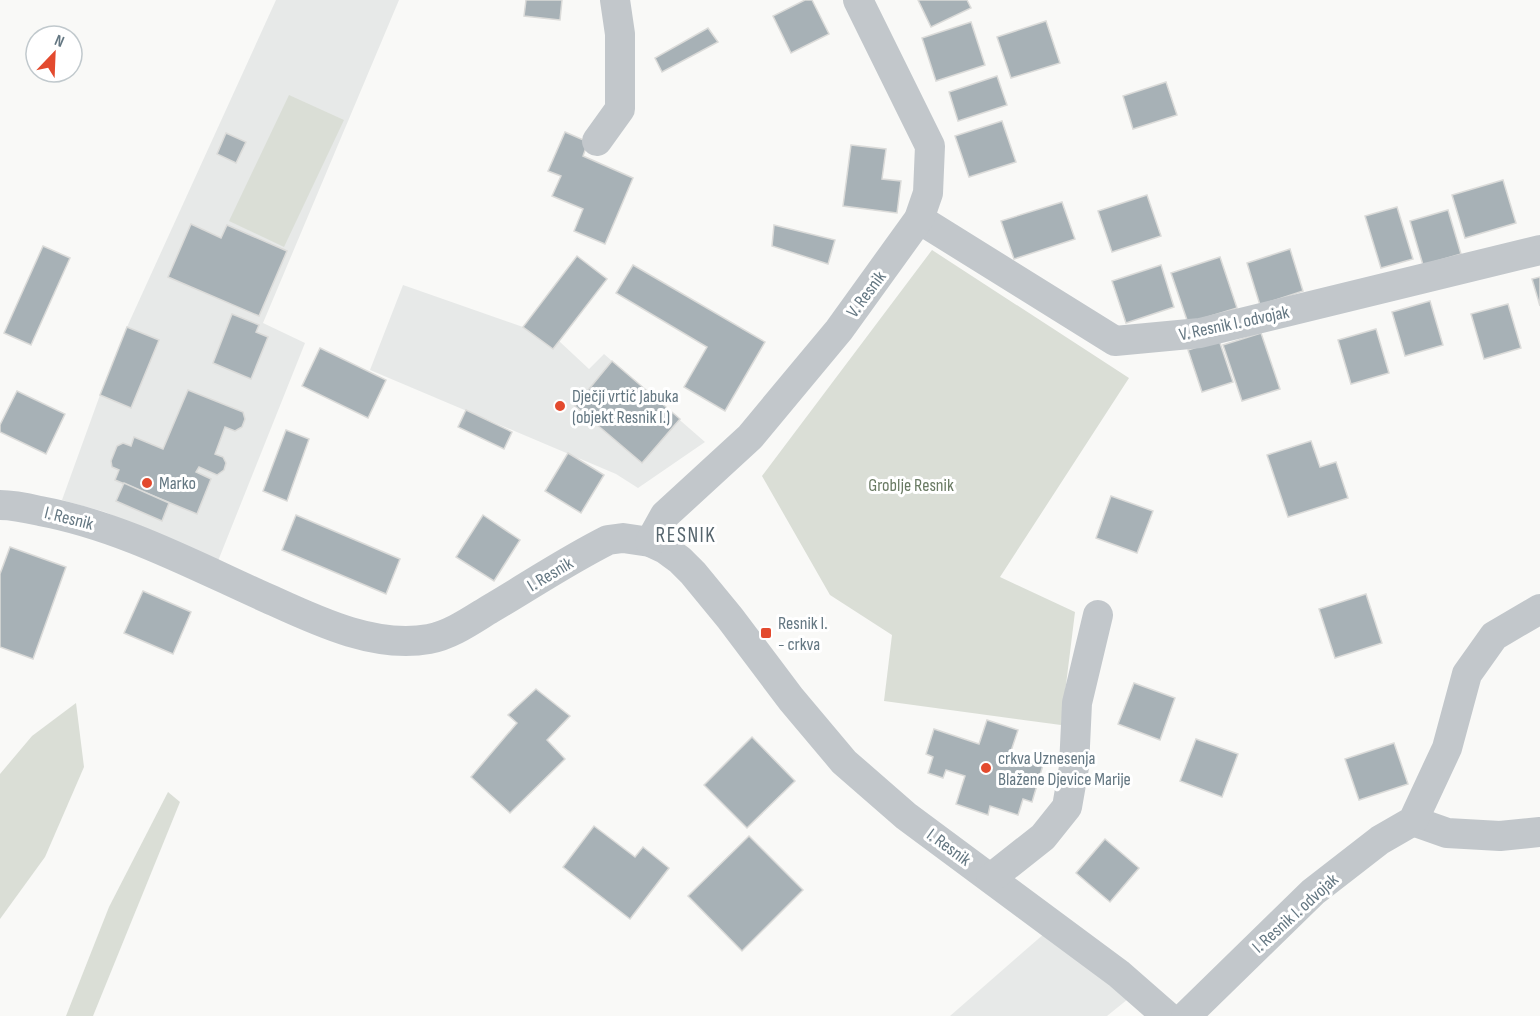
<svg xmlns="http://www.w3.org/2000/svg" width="1540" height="1016" font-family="'Sofia Sans Condensed',sans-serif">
  <rect width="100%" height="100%" fill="#f9f9f7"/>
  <g fill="#e7e9e8">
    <path d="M276,0H399L263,323L305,343L218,561L105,512L62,500L100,395L127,327Z"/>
    <path d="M403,285L523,327L553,349L559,341L589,369L604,354L705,442L638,488L616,474L370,370Z"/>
    <path d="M1045,933L1128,999L1107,1016H950Z"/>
  </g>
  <g fill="#daded6">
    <path d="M289,95L344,120L284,247L229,221Z"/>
    <path d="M932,250L1129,378L1000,577L1075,612L1061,725L884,701L892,635L830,595L762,476Z"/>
    <path d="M76,703L84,767L45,857L0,919V774L32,736Z"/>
    <path d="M168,792L180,802L93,1016H66L109,907Z"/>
  </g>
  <g fill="#a7b1b6" stroke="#dbdbd9" stroke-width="1.5">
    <path d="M526,0H562L560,20L524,16Z"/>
    <path d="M805,0H812L829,34L791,53L773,16Z"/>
    <path d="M918,0H967L971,8L931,27Z"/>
    <path d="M1046,21L1060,63L1011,78L997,37Z"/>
    <path d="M971,22L985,65L936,81L922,38Z"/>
    <path d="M708,28L718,42L662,72L655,58Z"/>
    <path d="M997,76L1007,105L958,121L949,92Z"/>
    <path d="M1166,82L1177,115L1133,129L1123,96Z"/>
    <path d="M1002,121L1016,162L969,177L955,136Z"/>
    <path d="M565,132L588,142L583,156L633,178L605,244L574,231L583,209L552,196L561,176L548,171Z"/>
    <path d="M226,133L246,142L236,163L217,154Z"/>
    <path d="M851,145L886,149L882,179L901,181L897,213L843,206Z"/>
    <path d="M1503,180L1516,223L1465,238L1452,195Z"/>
    <path d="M1147,195L1161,236L1112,252L1098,211Z"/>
    <path d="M1062,202L1075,239L1014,259L1001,221Z"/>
    <path d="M1397,207L1413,259L1381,268L1365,216Z"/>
    <path d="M1448,210L1461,254L1423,265L1410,221Z"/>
    <path d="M191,224L221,238L227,225L287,251L259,316L168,277Z"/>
    <path d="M774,225L835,240L828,264L772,246Z"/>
    <path d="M43,246L70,258L31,345L4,333Z"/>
    <path d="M1290,249L1303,291L1260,305L1247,263Z"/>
    <path d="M577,256L607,279L553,349L523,327Z"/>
    <path d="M1220,257L1237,308L1188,323L1171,273Z"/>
    <path d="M633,265L765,342L725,411L684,387L707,347L616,293Z"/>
    <path d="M1161,265L1174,307L1126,323L1112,281Z"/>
    <path d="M1540,277V306L1532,279Z"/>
    <path d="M1430,301L1443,345L1405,356L1392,312Z"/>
    <path d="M1508,304L1521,348L1484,359L1471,314Z"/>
    <path d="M232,314L259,325L256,332L268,337L251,379L213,363Z"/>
    <path d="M127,327L159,340L131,408L100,395Z"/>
    <path d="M1376,329L1389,373L1351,384L1338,340Z"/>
    <path d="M1261,333L1280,389L1242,401L1223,345Z"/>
    <path d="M1219,340L1233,382L1202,392L1188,350Z"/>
    <path d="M320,348L386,380L368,418L302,386Z"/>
    <path d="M612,361L680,419L642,463L575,406Z"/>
    <path d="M188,390L243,412L245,419L242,427L235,431L225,427L215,454L223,457L226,463L224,470L217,475L199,467L196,472L211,479L197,514L115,480L119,470L112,467L111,461L117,446L123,443L131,446L134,437L163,449Z"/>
    <path d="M17,391L65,414L46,454L0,432V425Z"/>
    <path d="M466,410L512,432L504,449L458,427Z"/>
    <path d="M286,430L309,439L287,501L263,491Z"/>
    <path d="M1311,441L1320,467L1336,462L1348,498L1288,517L1267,455Z"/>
    <path d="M568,453L604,475L581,513L545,491Z"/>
    <path d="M124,483L169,503L162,521L116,501Z"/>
    <path d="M1111,496L1153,511L1137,553L1096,538Z"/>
    <path d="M296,515L400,559L386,594L282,550Z"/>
    <path d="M483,515L520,540L494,581L456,557Z"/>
    <path d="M10,547L66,567L33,659L0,647V574Z"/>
    <path d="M143,591L191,612L173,654L124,633Z"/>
    <path d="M1366,594L1382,643L1335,658L1319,609Z"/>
    <path d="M1134,683L1175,698L1160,740L1118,724Z"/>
    <path d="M536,689L570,716L547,740L565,759L510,813L471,777L517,723L508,715Z"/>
    <path d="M987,720L1018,730L1010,754L1043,765L1032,802L1023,799L1018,815L990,806L988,815L956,804L965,776L946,770L943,778L928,773L933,757L926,754L934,729L979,744Z"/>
    <path d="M752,737L795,781L747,828L704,785Z"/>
    <path d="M1196,739L1238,754L1222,797L1180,781Z"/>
    <path d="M1394,743L1408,784L1359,800L1345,759Z"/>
    <path d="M594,826L635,857L643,847L669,868L630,919L563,867Z"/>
    <path d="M749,836L803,890L742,951L688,896Z"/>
    <path d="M1105,839L1139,868L1110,902L1076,873Z"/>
  </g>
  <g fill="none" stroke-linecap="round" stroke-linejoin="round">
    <g stroke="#c2c7cb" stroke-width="30">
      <path d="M597,141L620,109V34L615,0"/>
      <path d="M919,219L1115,341L1200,333L1540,250"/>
      <path d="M0,505C14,505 27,508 40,511C121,526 195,566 269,599C317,621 375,649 429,639C451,635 472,620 490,609C529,586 568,560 608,540L623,538L650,542L665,549L680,560L693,573L730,618L791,699L844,762L906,816L1119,974L1167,1016"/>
      <path d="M650,542L665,515L750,437L839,330L919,219L928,193L930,146L858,0"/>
      <path d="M1413,821L1447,833L1500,836L1540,832"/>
      <path d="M991,878L1043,837L1067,807L1074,767L1077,703L1098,615"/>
      <path d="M1186,1016L1313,892L1380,840L1413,821L1447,748L1467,674L1494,636L1540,609"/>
    </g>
  </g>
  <g fill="#e34a2e" stroke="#fff" stroke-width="2">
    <circle cx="560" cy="406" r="6"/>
    <circle cx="147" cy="483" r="6"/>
    <rect x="760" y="627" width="12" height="12" rx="3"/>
    <circle cx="986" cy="768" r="6"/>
  </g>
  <g text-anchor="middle" stroke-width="6" stroke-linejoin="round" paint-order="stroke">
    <g font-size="18" fill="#647782" stroke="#fff">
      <text transform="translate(866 294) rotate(-53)" y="6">V. Resnik</text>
      <text transform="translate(1234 323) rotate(-12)" y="6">V. Resnik I. odvojak</text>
      <text transform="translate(69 518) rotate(14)" y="6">I. Resnik</text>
      <text transform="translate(550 574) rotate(-31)" y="6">I. Resnik</text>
      <text transform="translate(949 847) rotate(36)" y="6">I. Resnik</text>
      <text transform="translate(1295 913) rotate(-42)" y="6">I. Resnik I. odvojak</text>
    </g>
    <g font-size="18" fill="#647782" stroke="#fff" text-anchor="start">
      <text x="572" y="402">Dječji vrtić Jabuka<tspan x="572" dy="21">(objekt Resnik I.)</tspan></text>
      <text x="159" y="489">Marko</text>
      <text x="778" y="629">Resnik I.<tspan x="778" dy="21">- crkva</tspan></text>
      <text x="998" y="764">crkva Uznesenja<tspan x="998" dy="21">Blažene Djevice Marije</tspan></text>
    </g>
    <g font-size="18" fill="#697a63" stroke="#fff">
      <text x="911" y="491">Groblje Resnik</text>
    </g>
    <g font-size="21" letter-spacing="1.5" fill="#56656d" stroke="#fff">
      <text x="686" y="542">RESNIK</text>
    </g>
  </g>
  <g transform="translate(54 54) rotate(23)"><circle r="28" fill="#ffffff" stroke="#c1c9cd" stroke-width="1.5"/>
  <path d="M0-4.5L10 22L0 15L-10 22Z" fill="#e34a2e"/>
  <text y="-9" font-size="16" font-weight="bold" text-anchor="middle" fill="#647782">N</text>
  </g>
</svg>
